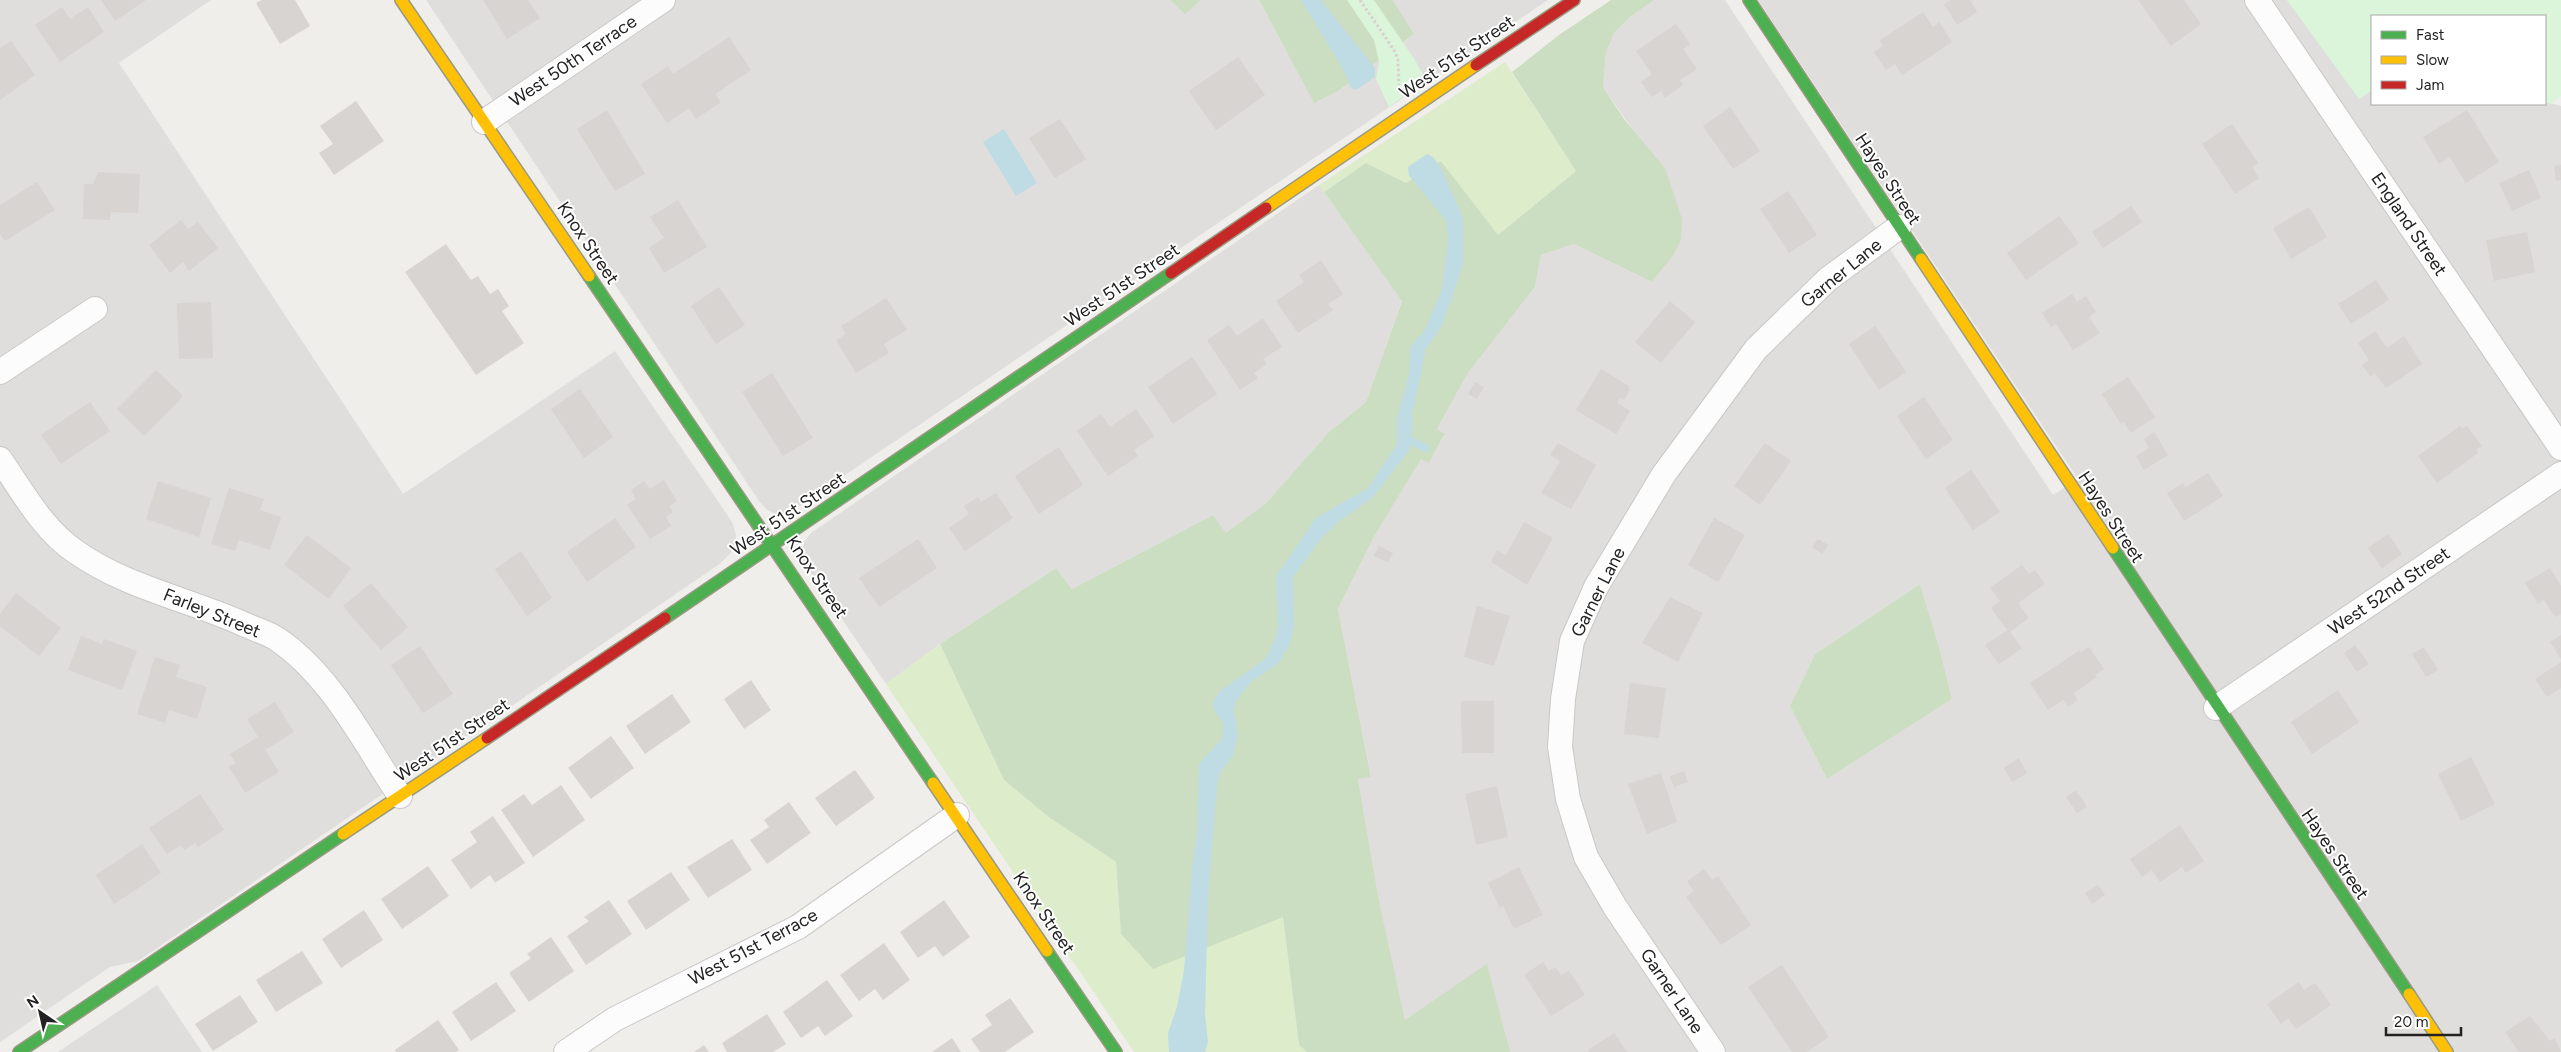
<svg xmlns="http://www.w3.org/2000/svg" width="2561" height="1052" font-family="Figtree,sans-serif">
  <rect width="100%" height="100%" fill="#f0eeeb"/>
  <g fill="#dfdedc" fill-rule="evenodd">
    <path d="M0,0H211L119,63L403,494L615,351L726,513L733,524L736,536L735,548L721,563L138,961L110,967L0,1042Z"/>
    <path d="M426,0H1170L1185,13L1201,0H1259L1314,102L1338,91L1414,34L1393,0H1548L783,517L767,510L759,501Z"/>
    <path d="M1654,0H1725L2053,495L2078,479L1758,0H2287L2359,98L2372,90V104H2545V102L2561,106V1052H1362L1405,1021L1379,900L1358,779L1371,776L1338,609L1375,535L1421,458L1429,463L1445,435L1437,429L1468,373L1535,287L1541,255L1574,244L1652,282L1673,256L1642,143L1603,87L1606,53L1614,33L1630,17ZM1920,584L1940,650L1952,699L1827,779L1790,706L1815,654Z"/>
    <path d="M1319,185L1402,300L1366,402L1329,432L1265,504L1226,534L1213,515L1072,589L1056,568L940,644L886,684L804,563L801,552L804,542L811,533Z"/>
    <path d="M157,985L202,1052H58Z"/>
  </g>
  <g fill="#ddeccb">
    <path d="M1505,62L1576,171L1498,235L1441,161L1406,183L1366,163L1324,192L1319,185Z"/>
    <path d="M940,644L1004,780L1050,818L1116,862L1121,934L1283,917L1299,1045L1307,1052H1134L886,684Z"/>
  </g>
  <g fill="#cbdec1">
    <path d="M1170,0H1201L1185,14Z"/>
    <path d="M1259,0H1393L1414,34L1338,91L1314,103Z"/>
    <path d="M1611,0H1654L1630,17L1614,33L1606,53L1603,87L1624,119L1665,168L1682,219L1681,240L1673,256L1652,282L1574,244L1541,255L1535,287L1468,373L1437,429L1445,434L1429,463L1421,459L1375,535L1338,609L1371,777L1358,779L1379,900L1405,1020L1487,964L1510,1052H1307L1299,1045L1283,917L1153,969L1121,934L1116,862L1050,818L1004,780L940,644L1056,568L1072,589L1213,515L1226,533L1265,504L1329,432L1366,402L1402,301L1324,192L1366,163L1406,183L1441,161L1498,235L1576,171L1512,72L1559,35Z"/>
    <path d="M1920,584L1940,650L1952,699L1827,779L1790,706L1815,654Z"/>
  </g>
  <g fill="#daf5da">
    <path d="M1347,0H1374L1415,60L1426,80L1389,107L1376,79L1379,62L1374,40Z"/>
    <path d="M2287,0H2561V96L2551,104L2545,102V16H2372V90L2359,99Z"/>
  </g>
  <g fill="#bfdbe3">
    <path d="M1301,0H1321L1375,68V77L1356,90L1351,88L1344,71Z"/>
    <path d="M1004,129L1037,183L1016,196L983,142Z"/>
    <path d="M1427,154L1433,157L1441,168L1463,218V265L1442,326L1426,349L1412,416L1413,431L1409,451L1372,498L1337,523L1320,540L1293,577L1294,626L1290,643L1279,663L1251,682L1237,699L1234,709L1238,736L1233,756L1220,772L1217,786L1208,899L1205,1015L1208,1042L1205,1052H1169L1168,1033L1177,1007L1184,971L1192,868L1197,835L1199,764L1222,738L1223,723L1215,712L1213,703L1220,691L1265,659L1274,641L1278,624L1276,576L1316,518L1368,488L1397,444V417L1409,374L1410,347L1425,330L1442,288L1448,238L1446,220L1409,176L1408,167Z"/>
  </g>
  <g fill="none" stroke-linecap="round" stroke-linejoin="round">
    <path stroke="#bfdbe3" stroke-width="8" d="M1405,438L1425,448"/>
  </g>
  <g fill="#d7d4d2">
    <path d="M101,0H146L115,21Z"/>
    <path d="M262,0H295L310,26L280,44L256,3Z"/>
    <path d="M483,0H528L540,18L507,39Z"/>
    <path d="M1951,0H1970L1977,12L1957,25L1944,4Z"/>
    <path d="M2138,0H2184L2201,24L2171,46Z"/>
    <path d="M62,7L70,19L88,7L104,32L60,62L35,25Z"/>
    <path d="M1923,12L1933,27L1939,22L1952,42L1902,75L1895,64L1886,70L1874,52L1883,46L1880,40Z"/>
    <path d="M1676,24L1690,44L1683,49L1697,69L1680,80L1683,85L1665,98L1661,91L1652,97L1641,82L1652,74L1636,51Z"/>
    <path d="M729,37L751,70L715,94L721,102L696,119L689,108L667,123L641,84L668,66L673,74Z"/>
    <path d="M11,41L35,75L0,100V48Z"/>
    <path d="M1238,57L1265,95L1216,130L1189,91Z"/>
    <path d="M356,101L384,141L334,175L319,153L333,144L320,126Z"/>
    <path d="M1730,107L1760,151L1733,169L1703,126Z"/>
    <path d="M607,110L645,174L615,191L577,129Z"/>
    <path d="M2467,110L2499,162L2466,183L2450,157L2439,164L2423,137Z"/>
    <path d="M1060,119L1086,159L1055,178L1029,138Z"/>
    <path d="M2232,124L2258,163L2252,167L2259,178L2235,194L2202,144Z"/>
    <path d="M2561,165V180L2556,181L2554,166Z"/>
    <path d="M2529,170L2541,198L2512,211L2499,183Z"/>
    <path d="M98,172L140,174L138,213L111,212L110,220L83,219L84,184H93Z"/>
    <path d="M37,182L55,210L5,241L0,234V205Z"/>
    <path d="M1788,191L1817,235L1789,253L1760,209Z"/>
    <path d="M678,200L707,247L664,273L649,248L664,238L650,217Z"/>
    <path d="M2131,206L2142,222L2103,248L2092,232Z"/>
    <path d="M2309,207L2327,237L2291,259L2273,228Z"/>
    <path d="M2059,216L2079,243L2026,280L2007,253Z"/>
    <path d="M181,220L188,229L198,222L218,248L189,271L183,262L170,273L149,245Z"/>
    <path d="M2527,232L2535,272L2494,281L2486,240Z"/>
    <path d="M446,244L471,280L478,276L490,294L498,289L509,306L502,311L524,343L476,375L405,272Z"/>
    <path d="M1321,260L1343,294L1328,304L1333,310L1298,333L1276,301L1304,282L1299,275Z"/>
    <path d="M2376,280L2389,300L2351,324L2338,304Z"/>
    <path d="M719,287L745,325L716,344L691,306Z"/>
    <path d="M2072,294L2077,302L2086,296L2096,312L2089,317L2100,333L2073,350L2056,324L2051,327L2042,313Z"/>
    <path d="M886,298L907,330L884,344L889,353L856,373L836,340L846,334L841,326Z"/>
    <path d="M1670,301L1695,322L1661,363L1635,342Z"/>
    <path d="M211,302L213,358L179,359L177,303Z"/>
    <path d="M1263,318L1282,347L1263,359L1267,364L1254,373L1258,378L1240,390L1207,340L1229,325L1237,336Z"/>
    <path d="M1875,326L1906,372L1879,390L1849,344Z"/>
    <path d="M2375,331L2387,348L2404,336L2422,364L2386,388L2375,373L2370,376L2362,365L2369,360L2358,343Z"/>
    <path d="M1192,357L1217,394L1173,424L1148,387Z"/>
    <path d="M1601,369L1629,386L1628,388L1630,389L1624,400L1620,398L1617,403L1630,411L1616,434L1576,410Z"/>
    <path d="M156,370L183,396L144,436L117,409Z"/>
    <path d="M772,373L813,438L783,456L742,392Z"/>
    <path d="M2128,377L2155,417L2131,433L2124,422L2121,424L2102,394Z"/>
    <path d="M1475,382L1484,387L1477,399L1468,394Z"/>
    <path d="M580,389L613,437L584,458L551,409Z"/>
    <path d="M1924,397L1953,440L1926,459L1897,416Z"/>
    <path d="M90,402L110,431L61,464L41,435Z"/>
    <path d="M1136,409L1154,436L1134,450L1138,456L1108,476L1077,431L1101,414L1110,427Z"/>
    <path d="M2460,426L2462,429L2467,426L2482,446L2476,450L2478,453L2437,483L2418,456Z"/>
    <path d="M2154,432L2168,455L2144,470L2136,456L2149,448L2144,439Z"/>
    <path d="M1558,443L1596,465L1571,509L1541,493L1560,461L1550,455Z"/>
    <path d="M1765,443L1791,461L1760,505L1734,486Z"/>
    <path d="M1059,447L1083,485L1039,514L1015,476Z"/>
    <path d="M1971,470L2000,512L1973,530L1945,488Z"/>
    <path d="M2208,473L2223,496L2184,521L2167,493L2183,483L2186,487Z"/>
    <path d="M664,480L677,501L669,506L673,512L666,517L671,526L650,539L627,505L636,499L631,490L644,481L650,489Z"/>
    <path d="M158,481L211,498L199,537L146,519Z"/>
    <path d="M229,488L264,499L260,510L281,517L270,550L239,540L235,551L211,544Z"/>
    <path d="M996,493L1013,518L965,551L949,528L969,514L964,506L978,497L981,502Z"/>
    <path d="M615,518L636,547L587,582L567,552Z"/>
    <path d="M1714,518L1745,535L1718,582L1688,565Z"/>
    <path d="M1524,522L1553,538L1527,585L1491,562L1497,550L1506,555Z"/>
    <path d="M2388,534L2402,554L2382,568L2368,548Z"/>
    <path d="M307,535L351,568L329,599L284,565Z"/>
    <path d="M918,539L937,568L879,607L859,578Z"/>
    <path d="M1818,539L1828,545L1822,554L1812,547Z"/>
    <path d="M1379,546L1393,553L1388,562L1374,556Z"/>
    <path d="M521,551L552,598L527,616L495,569Z"/>
    <path d="M2022,565L2029,574L2035,570L2045,584L2018,603L2029,618L2010,632L2022,648L1999,664L1985,645L2007,630L1991,608L2000,601L1990,588Z"/>
    <path d="M2550,568L2561,586V614L2555,617L2544,600L2538,604L2525,583Z"/>
    <path d="M371,583L408,627L381,650L343,606Z"/>
    <path d="M16,593L61,628L39,656L0,626V614Z"/>
    <path d="M1670,597L1703,613L1678,662L1642,643Z"/>
    <path d="M1477,606L1510,616L1494,666L1464,657Z"/>
    <path d="M2561,635V659L2550,642Z"/>
    <path d="M81,636L102,644L104,639L137,651L122,690L68,670Z"/>
    <path d="M2355,645L2369,664L2357,672L2344,653Z"/>
    <path d="M420,646L453,694L423,713L391,665Z"/>
    <path d="M2089,647L2104,669L2095,675L2097,677L2073,694L2078,700L2068,707L2063,700L2048,710L2030,683L2080,650L2081,652Z"/>
    <path d="M2424,647L2438,670L2426,677L2412,654Z"/>
    <path d="M155,657L180,665L176,677L207,687L197,719L169,710L165,723L137,714Z"/>
    <path d="M2561,662V688L2547,697L2535,679Z"/>
    <path d="M751,680L771,710L744,729L724,699Z"/>
    <path d="M1630,683L1666,688L1659,738L1624,734Z"/>
    <path d="M2338,690L2359,722L2312,754L2291,722Z"/>
    <path d="M672,694L691,722L645,754L626,726Z"/>
    <path d="M1461,701H1494V753H1462Z"/>
    <path d="M275,702L294,732L265,750L279,772L245,793L229,767L236,763L230,754L258,737L247,719Z"/>
    <path d="M611,736L634,768L591,799L568,768Z"/>
    <path d="M2471,757L2495,804L2461,821L2438,774Z"/>
    <path d="M2019,758L2027,773L2012,782L2004,768Z"/>
    <path d="M855,770L875,798L836,826L815,798Z"/>
    <path d="M1684,771L1688,782L1674,787L1670,776Z"/>
    <path d="M1661,773L1677,822L1647,834L1628,784Z"/>
    <path d="M561,785L585,820L533,857L501,810L524,794L532,805Z"/>
    <path d="M1497,786L1508,837L1476,845L1465,794Z"/>
    <path d="M2076,790L2087,807L2077,813L2066,797Z"/>
    <path d="M200,794L224,830L198,847L195,843L185,850L181,845L167,854L149,828Z"/>
    <path d="M789,802L811,833L767,864L750,840L769,827L764,820Z"/>
    <path d="M493,816L525,863L495,883L490,875L471,889L451,860L477,842L470,832Z"/>
    <path d="M2180,825L2204,861L2186,873L2182,867L2160,882L2152,870L2142,877L2130,859Z"/>
    <path d="M732,839L752,870L708,898L687,867Z"/>
    <path d="M142,844L161,873L114,904L96,875Z"/>
    <path d="M428,866L449,896L402,929L381,899Z"/>
    <path d="M1519,867L1543,915L1514,929L1503,906L1500,908L1488,883Z"/>
    <path d="M1704,869L1712,880L1718,876L1751,925L1721,945L1686,897L1694,891L1687,881Z"/>
    <path d="M671,872L690,900L646,930L627,901Z"/>
    <path d="M2098,885L2105,895L2092,904L2085,893Z"/>
    <path d="M609,900L632,934L586,965L567,936L589,921L584,917Z"/>
    <path d="M944,900L970,937L943,957L935,946L918,958L900,932Z"/>
    <path d="M364,910L383,940L341,968L322,939Z"/>
    <path d="M551,937L574,971L529,1002L509,973L531,958L527,954Z"/>
    <path d="M884,943L910,980L883,1000L875,989L859,1001L840,975Z"/>
    <path d="M302,951L323,983L276,1012L256,980Z"/>
    <path d="M1543,962L1549,971L1555,967L1561,975L1569,971L1585,995L1551,1016L1524,975Z"/>
    <path d="M1782,965L1829,1037L1807,1052H1792L1748,987Z"/>
    <path d="M827,980L853,1016L825,1036L818,1026L801,1038L783,1012Z"/>
    <path d="M496,982L516,1011L471,1041L452,1012Z"/>
    <path d="M2299,982L2304,990L2315,983L2331,1005L2296,1029L2288,1018L2281,1024L2267,1004Z"/>
    <path d="M240,995L258,1022L213,1051L195,1024Z"/>
    <path d="M1010,998L1034,1032L1005,1052H980L971,1039L992,1025L985,1015Z"/>
    <path d="M767,1014L786,1044L773,1052H727L722,1043Z"/>
    <path d="M2530,1016L2550,1041L2555,1038L2561,1052H2519L2505,1032Z"/>
    <path d="M438,1020L459,1050L456,1052H396L395,1050Z"/>
    <path d="M1614,1033L1627,1052H1589L1588,1050Z"/>
    <path d="M952,1038L961,1052H932Z"/>
    <path d="M704,1045L709,1052H694Z"/>
  </g>
  <g fill="none" stroke-linecap="round" stroke-linejoin="round">
    <defs>
      <g id="street">
        <path d="M2257,0L2561,448"/>
        <path d="M484,122L663,0"/>
        <path d="M0,372L95,309"/>
        <path d="M0,459C22,491 43,530 76,552C124,586 186,599 239,622C251,628 266,632 277,639C332,676 364,743 400,796"/>
        <path d="M2216,708L2561,474"/>
        <path d="M566,1052L615,1019L798,927L957,815"/>
        <path d="M1713,1052L1615,907L1586,857L1568,799L1560,747L1563,699L1572,641L1596,587L1664,474L1756,349L1828,279L1899,227"/>
      </g>
      <g id="fast">
        <path d="M1749,0L1921,259"/>
        <path d="M589,276L933,783"/>
        <path d="M2113,548L2409,994"/>
        <path d="M665,618L1171,273"/>
        <path d="M1047,951L1116,1052"/>
        <path d="M19,1052L343,834"/>
      </g>
      <g id="slow">
        <path d="M401,0L589,276"/>
        <path d="M1266,208L1476,65"/>
        <path d="M1921,259L2113,548"/>
        <path d="M933,783L1047,951"/>
        <path d="M343,834L487,738"/>
        <path d="M2409,994L2447,1052"/>
      </g>
      <g id="jam">
        <path d="M1476,65L1574,0"/>
        <path d="M1171,273L1266,208"/>
        <path d="M487,738L665,618"/>
      </g>
    </defs>
    <use href="#street" stroke="#c9c8c7" stroke-width="26"/>
    <use href="#fast" stroke="#999a82" stroke-width="14"/>
    <use href="#slow" stroke="#999a82" stroke-width="14"/>
    <use href="#jam" stroke="#999a82" stroke-width="14"/>
    <path stroke="#dccecd" stroke-width="3" stroke-dasharray="2.5 2.5" stroke-linecap="butt" d="M1360,0L1394,50L1398,60L1399,85"/>
    <use href="#street" stroke="#fdfcfc" stroke-width="24"/>
    <use href="#fast" stroke="#4caf50" stroke-width="11"/>
    <use href="#slow" stroke="#ffc107" stroke-width="11"/>
    <use href="#jam" stroke="#c62828" stroke-width="11"/>
  </g>
  <g text-anchor="middle" stroke-width="4" stroke-linejoin="round" paint-order="stroke">
    <g font-size="18" fill="#222" stroke="#fff">
      <text transform="translate(1457 57) rotate(-34)" y="6">West 51st Street</text>
      <text transform="translate(573 61) rotate(-34)" y="6">West 50th Terrace</text>
      <text transform="translate(1888 179) rotate(57)" y="6">Hayes Street</text>
      <text transform="translate(2409 224) rotate(56)" y="6">England Street</text>
      <text transform="translate(588 243) rotate(56)" y="6">Knox Street</text>
      <text transform="translate(1841 273) rotate(-39)" y="6">Garner Lane</text>
      <text transform="translate(1122 285) rotate(-34)" y="6">West 51st Street</text>
      <text transform="translate(788 514) rotate(-34)" y="6">West 51st Street</text>
      <text transform="translate(2111 517) rotate(57)" y="6">Hayes Street</text>
      <text transform="translate(817 577) rotate(56)" y="6">Knox Street</text>
      <text transform="translate(2389 591) rotate(-34)" y="6">West 52nd Street</text>
      <text transform="translate(1598 592) rotate(-63)" y="6">Garner Lane</text>
      <text transform="translate(212 613) rotate(22)" y="6">Farley Street</text>
      <text transform="translate(452 740) rotate(-34)" y="6">West 51st Street</text>
      <text transform="translate(2335 854) rotate(56)" y="6">Hayes Street</text>
      <text transform="translate(1044 913) rotate(56)" y="6">Knox Street</text>
      <text transform="translate(753 947) rotate(-28)" y="6">West 51st Terrace</text>
      <text transform="translate(1672 991) rotate(56)" y="6">Garner Lane</text>
    </g>
  </g>
  <rect x="2371" y="15" width="175" height="90" fill="#ffffff" stroke="#a7a7a7"/>
  <rect x="2381" y="31" width="25" height="8" fill="#4caf50" stroke="#a7a7a7"/>
  <text x="2416" y="40" font-size="15" fill="#222222">Fast</text>
  <rect x="2381" y="56" width="25" height="8" fill="#ffc107" stroke="#a7a7a7"/>
  <text x="2416" y="65" font-size="15" fill="#222222">Slow</text>
  <rect x="2381" y="81" width="25" height="8" fill="#c62828" stroke="#a7a7a7"/>
  <text x="2416" y="90" font-size="15" fill="#222222">Jam</text>
  <g transform="translate(40 1012) rotate(326)" stroke="#ffffff" stroke-width="4" paint-order="stroke">
  <path d="M0-4L9 19L0 12L-9 19Z" fill="#222222"/>
  <text y="-8" font-size="14" font-weight="bold" text-anchor="middle" fill="#222222">N</text>
  </g>
  <path d="M2386 1027v8h75v-8" fill="none" stroke="#222222" stroke-width="2.5"/>
  <text x="2394" y="1027" font-size="15" fill="#222222" stroke="#ffffff" stroke-width="4" paint-order="stroke">20 m</text>
</svg>
